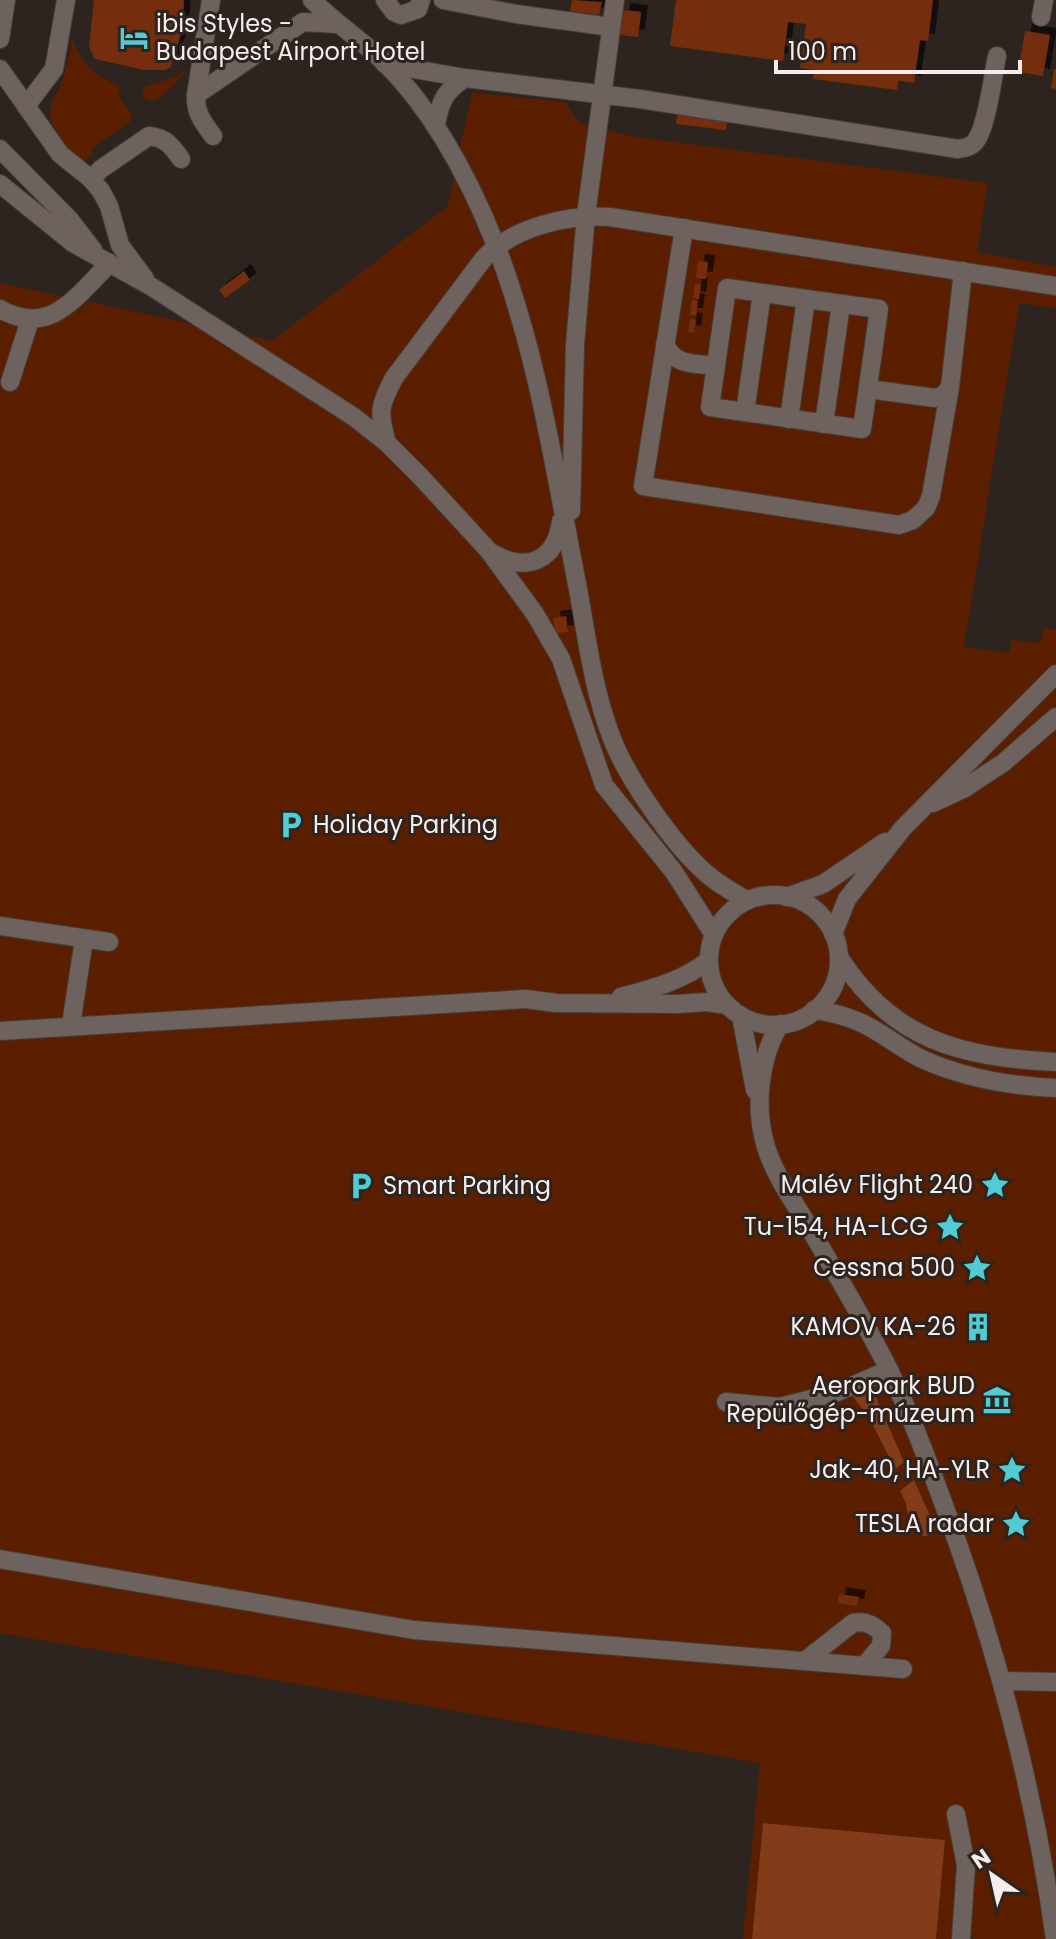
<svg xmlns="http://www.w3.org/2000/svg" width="1056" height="1939" font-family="Poppins,sans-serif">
  <defs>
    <filter id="shadow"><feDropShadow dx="7" dy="-7" stdDeviation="0" flood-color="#0009"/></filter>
  </defs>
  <rect width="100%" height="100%" fill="#2d2420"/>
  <g fill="#5b1f00">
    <path d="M73,39C80,64 96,76 119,86V97L132,115L130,122L93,147L91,157L82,161L65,146L50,119L52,101L62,84Z"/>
    <path d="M184,71L186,72L160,98L152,101L145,98L142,94L145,87L176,77Z"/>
    <path d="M472,93L565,102L579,123L635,137L988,183L977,252L1056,267V308L1019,303L964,647L1009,653L1012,640L1041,643L1044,627L1056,630V1939H973V1936L972,1939H936L945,1840L763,1823L752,1939H743L760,1763L0,1633V283L272,341L448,206Z"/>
  </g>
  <g fill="#833c19">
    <path d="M871,1386L904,1462L895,1469L870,1419L848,1390Z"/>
    <path d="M914,1480L936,1529L925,1537L909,1522L906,1503L900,1491Z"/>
    <path d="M763,1823L945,1840L936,1939H752Z"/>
  </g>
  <g fill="#742e07" filter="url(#shadow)">
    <path d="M94,0H184L182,30L171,67L165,70H144L95,59L89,47Z"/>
    <path d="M572,0L602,2L599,15L570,11Z"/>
    <path d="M676,0H933L928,41L920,40L914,83L898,81L897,90L813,79L815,70L800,68L806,24L788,22L783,61L670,46Z"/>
    <path d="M623,10L641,12L638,37L620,35Z"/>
    <path d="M1025,31L1050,35L1043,76L1018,72Z"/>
    <path d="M1054,69H1056V89L1051,88Z"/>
    <path d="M678,108L728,115L726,130L676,124Z"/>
    <path d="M698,261L708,262L706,279L696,278Z"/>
    <path d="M244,271L250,280L225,298L219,290Z"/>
    <path d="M695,284H701L699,299L693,298Z"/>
    <path d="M692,300L698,301L696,315H690Z"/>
    <path d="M690,319L696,320L694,333L688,332Z"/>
    <path d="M566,616L568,632L555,633L553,618Z"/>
    <path d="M982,1320L984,1321L979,1326L982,1327L970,1333L967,1329L974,1322Z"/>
    <path d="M839,1594L859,1597L857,1606L838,1603Z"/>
  </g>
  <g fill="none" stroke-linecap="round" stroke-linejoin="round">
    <defs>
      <g id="minor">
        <path d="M312,0C335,23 363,41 385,63C435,113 469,178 495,243C538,353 555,473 578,589C587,638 593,689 611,736C626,777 674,846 707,874C719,885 734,892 747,901"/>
        <path d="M385,0L394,12L401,15L418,9L421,0"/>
        <path d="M443,0L516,14L611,27"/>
        <path d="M1041,17L1044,0"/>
        <path d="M0,39L6,0"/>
        <path d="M385,64L465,78L640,99L958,149C964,148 971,147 975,142C987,128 993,75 997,56"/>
        <path d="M0,69L60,154L91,179L101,191L109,206L120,245L145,279"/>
        <path d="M196,95L211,0"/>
        <path d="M26,106L54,69L66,0"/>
        <path d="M436,125C440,101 445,91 465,78"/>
        <path d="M213,136C203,122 195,113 196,95L303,22L337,24"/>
        <path d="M0,149L70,220L93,250"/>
        <path d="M91,179L101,169L149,136C166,138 171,145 181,159"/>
        <path d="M0,184L73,243L152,287L354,417L387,443L420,476L489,551L535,614L561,659L604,785L674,872L714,935"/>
        <path d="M684,228L643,486L899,525L913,520L926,508L931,496L950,387L963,271"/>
        <path d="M727,288L879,309L862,429L710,407Z"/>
        <path d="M0,309C51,338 77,295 110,263"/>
        <path d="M665,344C674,366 694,363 716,366"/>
        <path d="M10,382L30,320"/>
        <path d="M868,389L935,398L944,395L950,387"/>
        <path d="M745,412L762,293"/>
        <path d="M789,419L806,299"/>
        <path d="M824,424L841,304"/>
        <path d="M387,443C378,412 379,407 394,378L484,258C514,227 568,214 610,217L1056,286"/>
        <path d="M571,511L575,345L586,215L615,0"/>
        <path d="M494,554C528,573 556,560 561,521"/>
        <path d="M933,803L965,788L1003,763L1056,717"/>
        <circle cx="774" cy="960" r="65"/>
        <path d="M787,897L823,884L885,842"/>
        <path d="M0,926L109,942"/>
        <path d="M833,934L847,899L903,828L1056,674"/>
        <path d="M839,957C893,1041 961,1057 1056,1062"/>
        <path d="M621,997C653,988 683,981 709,960"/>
        <path d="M814,1010C829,1012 843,1015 857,1021C880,1030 899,1048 922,1059C964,1078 1010,1086 1056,1088"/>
        <path d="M741,1016L755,1090"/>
        <path d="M780,1024C759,1058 754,1108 766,1147C775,1176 794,1202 809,1227C836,1274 865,1321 889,1370C912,1417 930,1467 948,1516C998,1653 1035,1794 1055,1939"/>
        <path d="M71,1025L84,939"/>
        <path d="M0,1031L526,999L556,1003L677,1004L707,1002L727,1005"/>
        <path d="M726,1402L780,1407L835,1393L889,1370"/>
        <path d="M0,1559L414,1630L903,1669"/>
        <path d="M806,1660L853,1623C865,1620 874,1625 882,1633L881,1646L864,1666"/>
        <path d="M1002,1681L1056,1682"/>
        <path d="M956,1814L966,1865L961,1939"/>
      </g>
    </defs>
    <use href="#minor" stroke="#463e3c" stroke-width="20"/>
    <use href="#minor" stroke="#6d625d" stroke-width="18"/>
  </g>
  <defs>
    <symbol id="hotel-bare" viewBox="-9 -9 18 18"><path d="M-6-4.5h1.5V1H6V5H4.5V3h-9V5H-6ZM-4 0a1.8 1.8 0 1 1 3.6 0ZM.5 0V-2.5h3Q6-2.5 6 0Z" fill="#51ccd4" stroke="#2d2420" stroke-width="2.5" paint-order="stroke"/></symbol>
    <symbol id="parking-bare" viewBox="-9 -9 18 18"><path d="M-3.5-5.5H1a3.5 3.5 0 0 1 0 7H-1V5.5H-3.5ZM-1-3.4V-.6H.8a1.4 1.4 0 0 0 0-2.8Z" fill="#51ccd4" stroke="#2d2420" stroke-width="2.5" paint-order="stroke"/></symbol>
    <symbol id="sight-bare" viewBox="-9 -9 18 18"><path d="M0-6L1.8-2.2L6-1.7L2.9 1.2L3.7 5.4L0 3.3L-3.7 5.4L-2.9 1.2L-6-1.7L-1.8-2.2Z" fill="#51ccd4" stroke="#2d2420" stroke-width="2.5" paint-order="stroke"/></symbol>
    <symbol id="building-bare" viewBox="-9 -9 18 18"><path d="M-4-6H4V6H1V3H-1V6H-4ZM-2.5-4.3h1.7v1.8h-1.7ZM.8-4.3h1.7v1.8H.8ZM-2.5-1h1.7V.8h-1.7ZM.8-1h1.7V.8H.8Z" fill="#51ccd4" stroke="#2d2420" stroke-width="2.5" paint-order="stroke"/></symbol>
    <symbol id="museum-bare" viewBox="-9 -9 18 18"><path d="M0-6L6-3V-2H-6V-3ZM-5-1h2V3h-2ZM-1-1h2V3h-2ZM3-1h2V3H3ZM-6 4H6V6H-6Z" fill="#51ccd4" stroke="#2d2420" stroke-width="2.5" paint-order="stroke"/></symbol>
  </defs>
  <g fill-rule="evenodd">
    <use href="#hotel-bare" x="114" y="18" width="40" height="40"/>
    <use href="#parking-bare" x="271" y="805" width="40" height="40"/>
    <use href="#sight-bare" x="975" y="1165" width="40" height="40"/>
    <use href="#parking-bare" x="341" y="1166" width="40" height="40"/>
    <use href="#sight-bare" x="930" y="1207" width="40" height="40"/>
    <use href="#sight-bare" x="957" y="1248" width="40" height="40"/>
    <use href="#building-bare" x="958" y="1307" width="40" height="40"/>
    <use href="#museum-bare" x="977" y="1380" width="40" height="40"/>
    <use href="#sight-bare" x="992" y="1450" width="40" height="40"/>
    <use href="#sight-bare" x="996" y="1504" width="40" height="40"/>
  </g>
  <g text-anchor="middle" stroke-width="6" stroke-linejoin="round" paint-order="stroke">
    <g font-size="24" fill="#f5eeec" stroke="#2d2420" text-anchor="end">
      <text x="156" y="32" text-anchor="start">ibis Styles -<tspan x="156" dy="28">Budapest Airport Hotel</tspan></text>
      <text x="313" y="833" text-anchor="start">Holiday Parking</text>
      <text x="973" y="1193">Malév Flight 240</text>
      <text x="383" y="1194" text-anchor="start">Smart Parking</text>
      <text x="928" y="1235">Tu-154, HA-LCG</text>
      <text x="955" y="1276">Cessna 500</text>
      <text x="956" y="1335">KAMOV KA-26</text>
      <text x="975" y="1394">Aeropark BUD<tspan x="975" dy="28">Repülőgép-múzeum</tspan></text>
      <text x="990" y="1478">Jak-40, HA-YLR</text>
      <text x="994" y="1532">TESLA radar</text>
    </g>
  </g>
  <g transform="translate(992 1875) rotate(326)" stroke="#2d2420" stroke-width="6" paint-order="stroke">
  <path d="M0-6L14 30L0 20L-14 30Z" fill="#f5eeec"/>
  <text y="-12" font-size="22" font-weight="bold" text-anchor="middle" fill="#f5eeec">N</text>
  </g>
  <path d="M776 60v12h244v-12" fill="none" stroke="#f5eeec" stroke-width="4"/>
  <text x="788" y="60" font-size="24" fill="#f5eeec" stroke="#2d2420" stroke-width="6" paint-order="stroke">100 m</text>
</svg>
